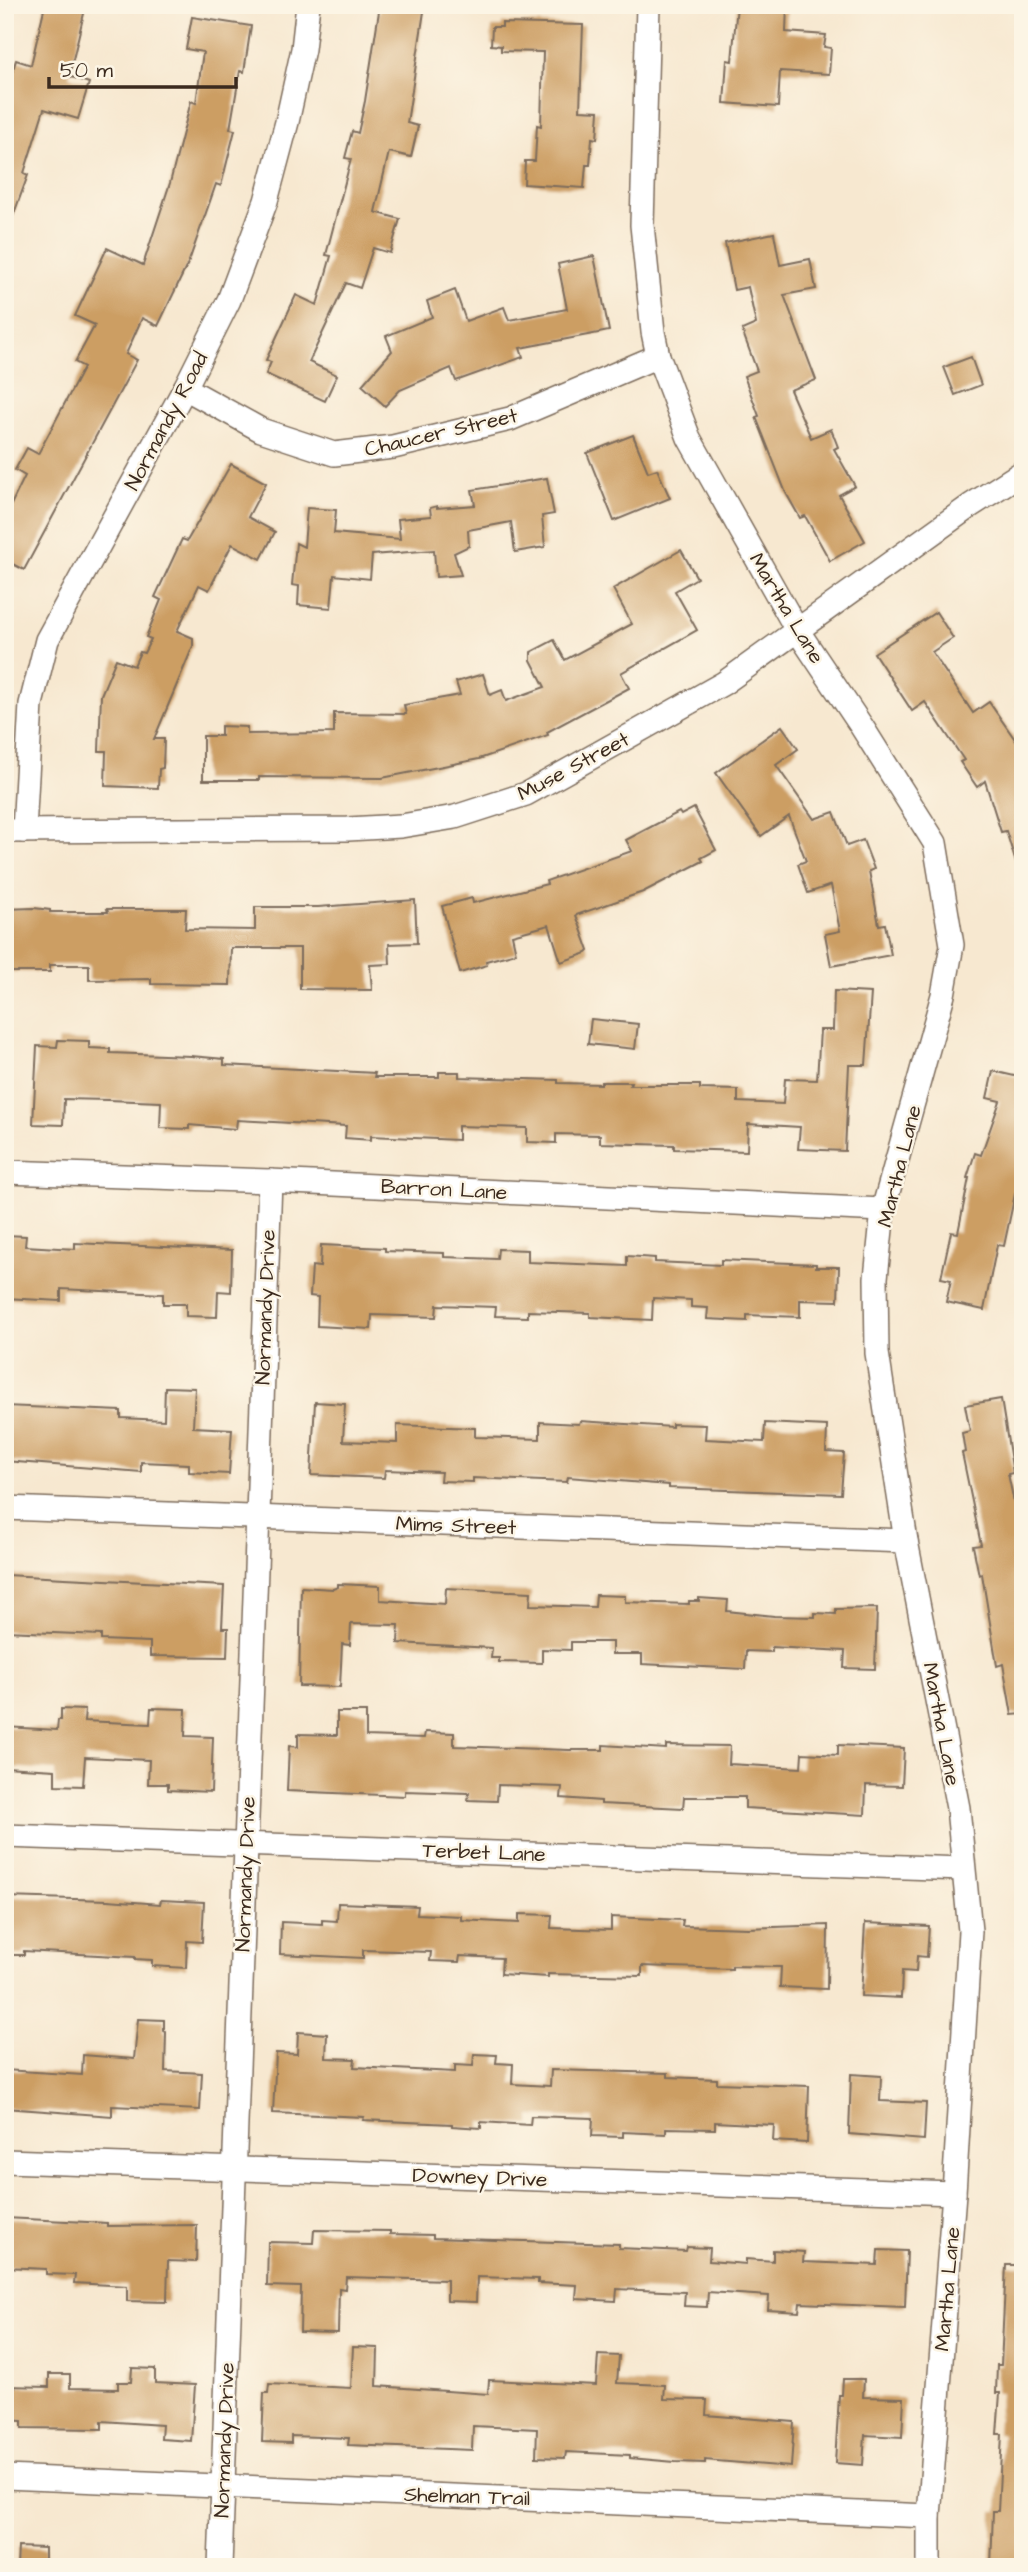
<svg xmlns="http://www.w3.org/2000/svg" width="1028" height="2572" font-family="'Architects Daughter',sans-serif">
  <rect width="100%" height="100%" fill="#fcf5e5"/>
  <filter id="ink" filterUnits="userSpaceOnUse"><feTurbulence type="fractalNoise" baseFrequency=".0143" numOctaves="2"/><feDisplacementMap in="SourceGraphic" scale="14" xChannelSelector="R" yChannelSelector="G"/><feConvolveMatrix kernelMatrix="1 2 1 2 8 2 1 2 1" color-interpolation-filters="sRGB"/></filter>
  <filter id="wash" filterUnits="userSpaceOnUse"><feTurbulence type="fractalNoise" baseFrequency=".00686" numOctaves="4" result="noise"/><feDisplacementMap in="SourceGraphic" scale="28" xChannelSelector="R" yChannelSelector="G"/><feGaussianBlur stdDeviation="1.57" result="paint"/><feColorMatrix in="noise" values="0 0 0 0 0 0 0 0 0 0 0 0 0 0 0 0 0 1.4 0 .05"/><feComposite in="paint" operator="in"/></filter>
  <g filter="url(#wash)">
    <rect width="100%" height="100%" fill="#f7e8d0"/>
    <g id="blocks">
      <g fill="#cc9e64">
        <path d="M45,5H86L69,76L89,83L78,119L44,109L24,173L28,175L8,230L5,229V96L16,60L31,65Z"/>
        <path d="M380,5H425L407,123L418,126L411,157L389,152L375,212L400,219L390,253L373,248L360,288L346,283L309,362L337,375L325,401L266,374L271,362L266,360L296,295L317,305L331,256L326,255L351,159L345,158L352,131L358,133L365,101Z"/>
        <path d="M737,5H787L786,32L826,35L824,47L831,48L829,74L780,71L778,107L724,103L727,60L732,61Z"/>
        <path d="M192,17L251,26L244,72L240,71L230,129L235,130L221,186L216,184L189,261L158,326L142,318L126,354L137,360L24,570L5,560V517L25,476L15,470L27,448L38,454L84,367L75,362L95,325L75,316L107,248L143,265L170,183L191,101L196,103L203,52L186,49Z"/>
        <path d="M502,23L583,25L580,110L599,111L597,139L592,138L590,165H586L584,188L524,184L525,161H535L537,125L541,126L543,52L501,51V46L491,45L492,27H502Z"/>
        <path d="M774,233L780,265L810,259L816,289L784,295L816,380L790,390L811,438L831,429L838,447L834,449L855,486L839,495L865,541L830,561L805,516L800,518L786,493L756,417L759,416L744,376L757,371L742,330L756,324L748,287L734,290L725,243Z"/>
        <path d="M594,256L609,331L520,348L523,357L456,381L451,368L400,390L385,406L362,385L392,351L386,336L432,317L427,301L455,290L466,321L504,307L509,320L567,309L558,264Z"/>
        <path d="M971,357L981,385L955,395L944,367Z"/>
        <path d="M633,435L648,472L657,469L670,498L614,521L587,453Z"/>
        <path d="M231,464L266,483L248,517L275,532L261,559L232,544L209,590L199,585L177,631L193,638V646L154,739H164L163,768L159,769L158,788L105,786L106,751H99L101,695L116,659L134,666L140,652L144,653L151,639L146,637L161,600L155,597L182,539L187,541Z"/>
        <path d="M547,478L554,514L542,516L545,547L515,552L511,522L468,530L469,546L454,553L461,575L436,577L434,550L372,555L370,579L334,575L331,608L298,605L299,586L292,585L296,543L304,547L307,508L336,510L334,533L400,539L398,519L431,516L430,508L437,506V508L475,505L472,490Z"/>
        <path d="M681,550L697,578L675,591L697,630L621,673L629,688L547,732L548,735L479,759L382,778L259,777V780H203V736H221V726L247,727V734L334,733V713L406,714L404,705L460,695L456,682L483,674L490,695L502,690L506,701L545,687L531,660V652L554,640L565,660L632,624L613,589Z"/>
        <path d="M936,612L953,638L932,652L973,713L989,702L1023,751V868L1018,869L1006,831L1001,832L985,781L977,787L960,762L964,760L925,702L912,711L874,653Z"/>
        <path d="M782,726L798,749L776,765L814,819L834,812L847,846L863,840L874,869L869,871L879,925L885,924L891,955L831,966L825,934L840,931L831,885L808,893L798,864L806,861L789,816L761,836L716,773Z"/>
        <path d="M694,808L716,850L701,858L703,861L643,892L576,915L589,951L587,953L561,962L549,925L512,935L516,953L486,961L487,965L460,973L442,906L472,898L473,903L547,884L546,881L632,851L626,840L679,812L681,815Z"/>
        <path d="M415,900L417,943L389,944L390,964L370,965L372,990L300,989V948H231L230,985L151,984V979L89,980V965H50V972H5V909L34,908L50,910V912H108L107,909H186L185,929L255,930V907H318Z"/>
        <path d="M834,991L871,993L866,1065H849L845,1151L798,1149L800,1127L748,1124L747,1151L674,1149V1145L600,1143V1135L556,1134V1143L527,1142V1128L458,1126V1140L371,1136V1140L345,1138L346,1126L237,1120L236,1129L189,1125V1129L160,1128L161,1102L108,1100L64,1099L63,1125L33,1124L37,1046L57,1047L58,1040L89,1041V1048L110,1049V1053L191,1056L224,1059V1065L375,1073L374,1077H439V1072H459V1077L558,1080V1083L601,1084V1082H631L630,1085H700V1089L738,1090V1102L783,1104L785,1079L817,1080L820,1030H833Z"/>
        <path d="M591,1019L638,1024L635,1049L588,1044Z"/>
        <path d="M993,1071L1023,1078V1197L1015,1194L1004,1246L997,1245L984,1310L946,1302L951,1280L941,1278L951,1232L958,1233L969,1178H967L975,1153L981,1155L1000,1101L987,1098Z"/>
        <path d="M5,1235L26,1236L25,1246L75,1249V1243L232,1250L231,1292L218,1291L217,1317L186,1316V1304H163V1294L61,1289V1301L5,1298Z"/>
        <path d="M321,1245L385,1248V1251L444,1253V1257L497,1259L498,1249L528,1250V1262L627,1266V1256L655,1258V1262L721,1265V1260L816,1264V1267H839L838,1301L800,1300V1317L747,1315V1321L707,1319L708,1308L691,1307V1300L653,1298L652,1320L590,1317V1313L528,1311V1317L495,1316L496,1307L437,1305L436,1317L372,1315L371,1329L317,1326L318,1297L310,1296L312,1266L320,1267Z"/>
        <path d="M165,1387L195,1388L193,1427L232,1429L229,1474L189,1472V1464L141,1462V1472L5,1461V1406L121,1411V1418L164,1420Z"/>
        <path d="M1001,1399L1013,1473L1008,1474L1018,1521L1023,1520V1714L1012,1715L1003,1664L997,1666L982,1574L979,1575L973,1546L981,1545L962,1453L965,1452L962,1433L970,1431L965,1405Z"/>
        <path d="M315,1402L345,1404L343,1441L397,1443V1425L475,1428V1437L540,1439V1422L579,1424L580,1421L672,1427V1424L706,1425L705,1439L764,1442L765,1423L827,1426L826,1452L844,1453L841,1494L669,1488V1485L568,1477L567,1482L473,1478V1482L440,1481L441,1472L385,1470L384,1478L311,1475Z"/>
        <path d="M5,1575L224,1586L222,1628H228L227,1657L150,1656V1642L101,1640V1635L5,1631Z"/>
        <path d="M338,1584L380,1586V1600L445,1604L446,1588L531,1592L530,1605L595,1607L596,1595L625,1596V1602L689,1604V1601H699V1598L728,1600L727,1611L774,1616L815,1617V1613L836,1614V1609L877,1608L875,1669L844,1668L845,1651L772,1647V1652L746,1651L745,1669L642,1664V1654H612V1642H571V1650L542,1649V1663L499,1662V1658H491L492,1648L398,1643L399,1625L351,1624L350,1645L342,1644L340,1687L299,1686L301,1587L333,1589L338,1587Z"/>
        <path d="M151,1708L186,1709L185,1736L213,1737L211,1792L168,1790V1784H148L149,1760L85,1757L83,1786L55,1785V1770L5,1767V1727L57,1730L58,1720H61V1709L85,1710L84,1721L150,1724Z"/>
        <path d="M337,1712H366V1736L424,1738L425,1732L454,1733V1746L569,1750H603V1745L666,1749V1745L730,1746L729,1764L801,1768L802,1753L838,1755V1745L904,1748L902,1786L866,1785L865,1815L745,1808V1797H684L683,1808L601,1804V1801L561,1798L562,1787L498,1785L497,1801L468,1800L469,1793L405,1791V1796L287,1791L289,1746L298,1747V1734L337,1735Z"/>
        <path d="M5,1897L108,1900L160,1904L161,1900L204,1902L202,1942L187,1941L186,1968L152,1966V1960L135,1959V1957L24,1951V1955H5Z"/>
        <path d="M338,1903L418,1906L417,1914L461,1916V1920L519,1923V1914L552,1915L551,1928L611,1930V1917L683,1920L682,1926L748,1928L828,1925L827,1989L780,1987L781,1967L732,1966V1969L642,1966V1976L548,1974V1977L501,1974L502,1958L460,1956L459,1962L430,1961L431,1952L363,1950V1958L280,1954L281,1922L322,1924V1920L337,1921Z"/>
        <path d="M865,1923L929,1926L927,1957L917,1956L916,1972L902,1971L901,1998L861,1996Z"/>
        <path d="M138,2019L164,2020V2031L166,2032L165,2071L202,2073L200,2110L112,2106V2116L5,2108V2070L82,2075L83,2055L134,2059Z"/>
        <path d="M298,2032L327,2034L326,2058L355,2059L354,2067L455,2072V2065L473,2066L474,2054L497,2055L496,2063L513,2064L512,2084L550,2086L551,2070L668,2073V2077L717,2079V2083L809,2086L807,2143L773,2141L774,2125L715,2122V2129L666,2128V2134L623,2132V2137L592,2136L593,2118L531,2116L530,2125L481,2122V2128L452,2126V2124L363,2120L364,2117L273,2113L276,2053L297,2054Z"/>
        <path d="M851,2074L881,2076L880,2101L926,2103L924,2140L849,2134Z"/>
        <path d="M5,2218L107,2223V2226L197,2225L196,2262L168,2261L167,2302L127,2301V2286L74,2283L75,2275L46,2274V2269L5,2267Z"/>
        <path d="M314,2230L390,2231V2234L433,2235V2238L619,2244V2248L686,2251L687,2247L710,2248L709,2261L746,2264V2259L773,2261V2250L804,2252L803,2262L877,2265L878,2250L907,2251L905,2307L800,2303L799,2312L768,2310L769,2296L708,2292L707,2307L684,2306L685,2292L617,2289L616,2301L576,2299L577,2285L538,2283V2279L477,2277L476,2302L447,2301V2280L346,2277L345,2289L339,2288L338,2333L300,2332L301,2287L267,2286L268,2242L313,2243Z"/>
        <path d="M1006,2265H1023V2567H991L993,2511H998L1002,2434H997L1000,2393H996L997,2365H1001Z"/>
        <path d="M353,2347L378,2348L377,2386L488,2394L489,2380L596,2385L598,2355L619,2356L617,2383L665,2385L664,2399L707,2400L706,2415L794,2422L791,2467L705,2460V2463L675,2462L630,2458V2455L566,2452L565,2458L536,2457L537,2429L473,2426L472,2450L348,2445L349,2438L291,2436V2443L262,2442L264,2393H268L269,2384L351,2388Z"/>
        <path d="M132,2368L155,2369V2383L195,2385L191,2441L161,2439L162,2425L102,2421V2429L22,2428V2421L5,2420V2386L49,2387V2374H70V2388L118,2389V2382H131Z"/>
        <path d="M843,2379H864L863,2397L904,2398L902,2437L865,2435L863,2465L835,2463L839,2395H842Z"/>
        <path d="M18,2547L45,2548V2567H17Z"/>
      </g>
    </g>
  </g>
  <g filter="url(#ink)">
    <use href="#blocks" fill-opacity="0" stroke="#7d6c5c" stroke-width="2"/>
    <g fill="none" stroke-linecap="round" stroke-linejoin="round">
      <defs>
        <g id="minor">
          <path d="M648,5L642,225L653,332L658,356L689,438L797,630L862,727L935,843L952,945L943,995L883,1210L876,1278L877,1353L906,1541L958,1808L970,1931L954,2193L929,2516V2567"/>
          <path d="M185,388L261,430L334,454L393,447L510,419L658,356"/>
          <path d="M5,831L348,829L401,826L455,817L526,794L724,683L970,506L1023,472"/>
          <path d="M24,831L31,704L47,640L185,388L229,300L266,201L287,122L303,49L308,5"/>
          <path d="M5,1172L270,1181L883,1210"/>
          <path d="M5,1508L906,1541"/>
          <path d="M5,1836L963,1869"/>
          <path d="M5,2161L954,2193"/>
          <path d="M5,2477L929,2516"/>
          <path d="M220,2567L270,1181"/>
        </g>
      </defs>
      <use href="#minor" stroke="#7d6c5c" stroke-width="26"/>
      <use href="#minor" stroke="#fff" stroke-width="23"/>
    </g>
  </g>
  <g text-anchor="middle" stroke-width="5" stroke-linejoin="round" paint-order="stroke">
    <g font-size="21" fill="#3b2a1e" stroke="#fcf5e5">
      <text transform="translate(166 421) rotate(-62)" y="7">Normandy Road</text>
      <text transform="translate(441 432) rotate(-13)" y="7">Chaucer Street</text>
      <text transform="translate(787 608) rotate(59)" y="7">Martha Lane</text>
      <text transform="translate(573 766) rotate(-28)" y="7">Muse Street</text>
      <text transform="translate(899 1166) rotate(-76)" y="7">Martha Lane</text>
      <text transform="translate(444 1189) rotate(3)" y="7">Barron Lane</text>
      <text transform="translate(265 1307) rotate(-88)" y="7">Normandy Drive</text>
      <text transform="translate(456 1525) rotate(2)" y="7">Mims Street</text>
      <text transform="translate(942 1724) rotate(79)" y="7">Martha Lane</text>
      <text transform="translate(484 1852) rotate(2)" y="7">Terbet Lane</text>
      <text transform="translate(245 1874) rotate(-88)" y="7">Normandy Drive</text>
      <text transform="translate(480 2177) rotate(2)" y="7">Downey Drive</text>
      <text transform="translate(947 2289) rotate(-85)" y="7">Martha Lane</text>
      <text transform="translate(224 2440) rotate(-88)" y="7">Normandy Drive</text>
      <text transform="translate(467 2496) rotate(2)" y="7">Shelman Trail</text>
    </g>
  </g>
  <rect width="1028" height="2572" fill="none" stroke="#fcf5e5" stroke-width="28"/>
  <path d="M49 77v10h187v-10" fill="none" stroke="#3b2a1e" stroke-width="3.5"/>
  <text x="60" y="77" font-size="21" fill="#3b2a1e" stroke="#fcf5e5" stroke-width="5" paint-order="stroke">50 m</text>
</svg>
